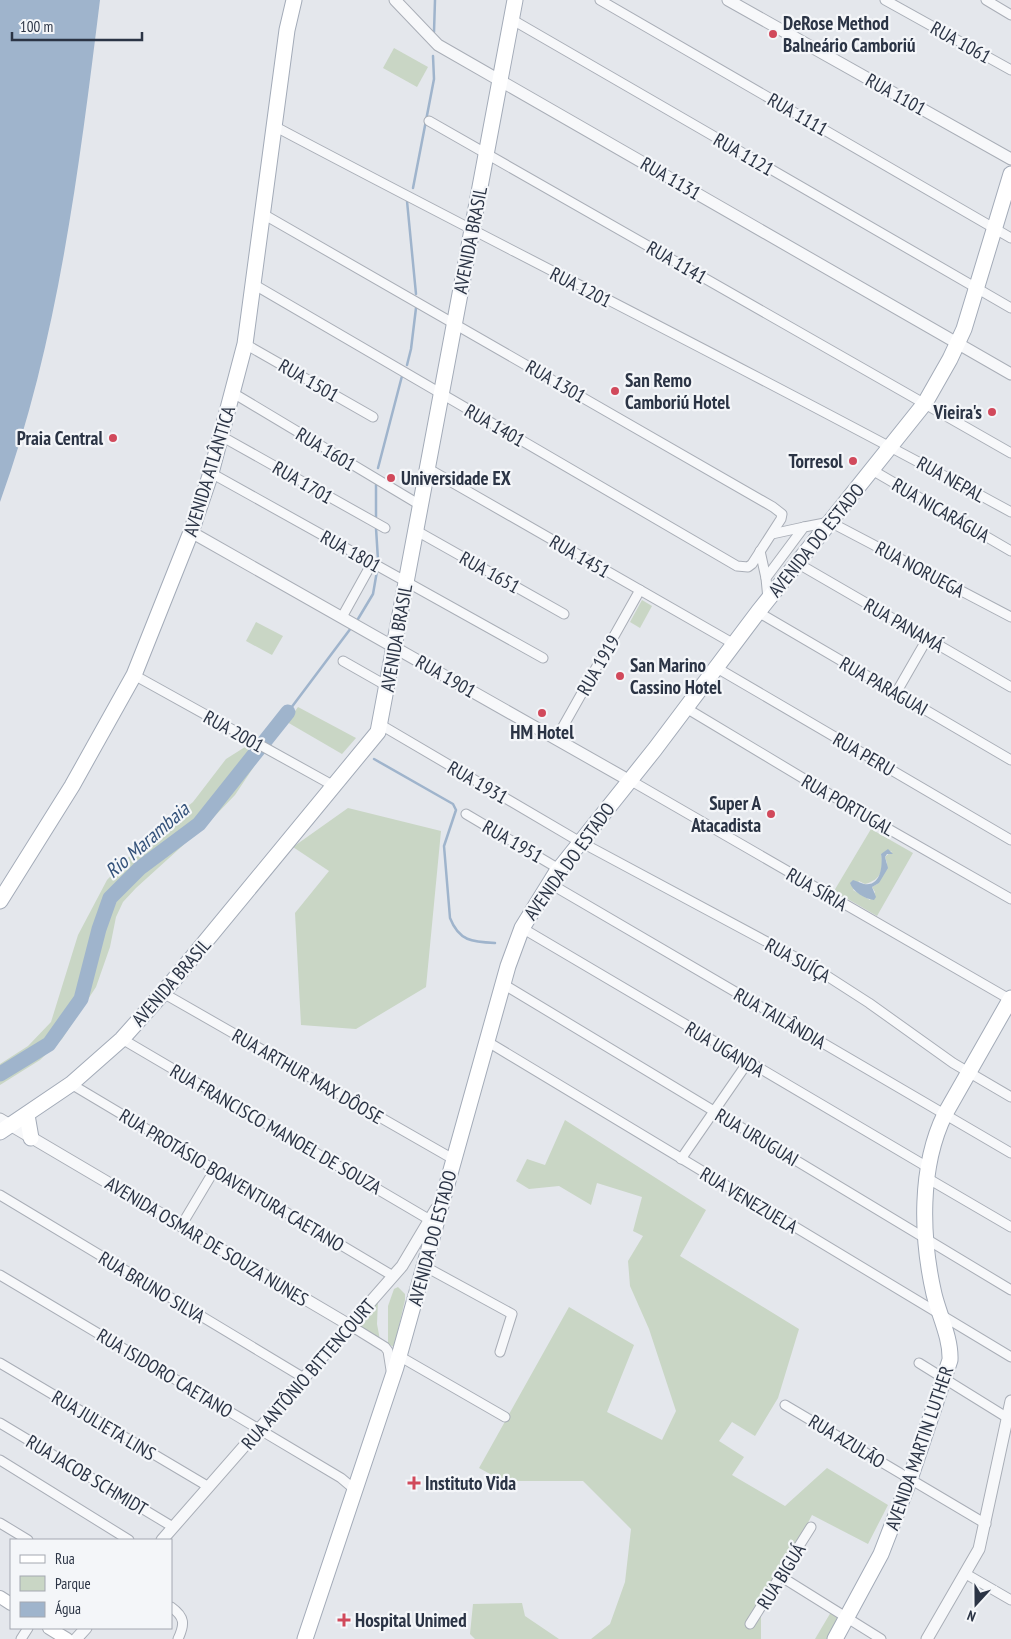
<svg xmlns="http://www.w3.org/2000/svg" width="1011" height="1639" font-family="'PT Sans Narrow',sans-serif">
  <rect width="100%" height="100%" fill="#e4e7ec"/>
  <g fill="#c9d6c5" fill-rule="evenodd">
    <path d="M394,48L428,67L417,87L383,68Z"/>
    <path d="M642,600L652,606L640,628L630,622Z"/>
    <path d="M256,622L283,636L272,655L246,641Z"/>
    <path d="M298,707L356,738L342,754L287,722Z"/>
    <path d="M245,747L259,759L235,795L211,820L136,888L123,902L116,917L110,947L96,987L62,1039L40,1060L0,1085V1064L28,1046L51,1022L78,935L107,880L142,843L193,802L226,759Z"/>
    <path d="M348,808L441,831L426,987L356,1029L301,1025L295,913L329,871L293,847Z"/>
    <path d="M871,829L913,853L877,916L834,891ZM892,851L885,857L887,863L879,883L872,887L875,892L870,900L853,890L859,881L865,884C881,880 884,870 881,854Z"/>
    <path d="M565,1120L706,1210L680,1256L799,1329L778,1398L755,1436L732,1422L719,1441L744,1457L732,1475L785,1506L827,1468L888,1505L868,1544L812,1515L761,1615V1639H591L610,1624L625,1582L631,1529L583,1481H503L479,1468L569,1307L634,1345L607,1412L662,1440L676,1411L649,1329L630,1286L628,1261L643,1236L633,1231L642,1197L597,1183L591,1205L559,1186L529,1189L516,1181L527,1159L545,1165Z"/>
    <path d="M398,1287L405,1294V1300L394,1347L388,1344V1306L394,1289Z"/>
    <path d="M378,1301L377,1324L380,1340L356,1326Z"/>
    <path d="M522,1603L525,1616L559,1639H475L470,1634L473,1604Z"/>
    <path d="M831,1612L843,1619L831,1639H815Z"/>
  </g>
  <g fill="#9fb4cc">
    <path d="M0,0H100C79,169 58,342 0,502Z"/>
    <path d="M888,849L893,854H887L885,857L888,868L879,883L872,887L876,897L874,900C865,899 853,892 850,883L853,880C857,881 860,883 864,884C881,887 883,865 881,854Z"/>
  </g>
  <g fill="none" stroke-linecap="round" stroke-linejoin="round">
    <g stroke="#9fb4cc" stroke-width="2.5">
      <path d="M434,32L435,0"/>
      <path d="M413,188L434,79L433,56"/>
      <path d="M407,201L416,294"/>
      <path d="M407,365L411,349L416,308"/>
      <path d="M378,468L402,376"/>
      <path d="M376,485V517"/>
      <path d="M376,528L378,560"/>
      <path d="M358,619L373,594L377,571"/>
      <path d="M288,712L351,628"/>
      <path d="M374,759L453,804L456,810L444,846L450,918C459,941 472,942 495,943"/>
    </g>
    <path stroke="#9fb4cc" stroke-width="15" d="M0,1074L49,1044L81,999L99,929L110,898L140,868L199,824L288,712"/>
    <defs>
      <g id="minor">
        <path d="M600,0L1011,238"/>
        <path d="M885,0L1011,70"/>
        <path d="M986,0L1011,15"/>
        <path d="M511,19L1011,308"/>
        <path d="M429,121L1011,453"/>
        <path d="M274,126C519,256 768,379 1011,512"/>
        <path d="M253,284L737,566L748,567L752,564L781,519L782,514L773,507L263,214"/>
        <path d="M245,344L373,417"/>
        <path d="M233,393L420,505"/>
        <path d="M221,436L385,528"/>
        <path d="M427,468L734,644"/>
        <path d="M872,470L1011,551"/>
        <path d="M211,473L543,658"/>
        <path d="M415,530L564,614"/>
        <path d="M772,534L804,527"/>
        <path d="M760,551L766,578"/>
        <path d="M797,563L1011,687"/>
        <path d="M768,599L766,578L804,527L830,522L1011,617"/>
        <path d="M758,612L1011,760"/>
        <path d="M342,617L372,563"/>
        <path d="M343,661L387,686"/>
        <path d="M717,668L1011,840"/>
        <path d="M134,675L334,786"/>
        <path d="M896,693L927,639"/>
        <path d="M686,708L871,819L1011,899"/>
        <path d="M381,725L575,839L810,965L869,1003L953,1063L1011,1097"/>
        <path d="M556,739L640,590"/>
        <path d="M628,779L1011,1000"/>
        <path d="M466,814L559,869"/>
        <path d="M549,883L1011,1153"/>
        <path d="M522,928L929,1168"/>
        <path d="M503,984L1011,1290"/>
        <path d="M163,993L453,1159"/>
        <path d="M122,1039L430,1220"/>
        <path d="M488,1042L1011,1357"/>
        <path d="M71,1084L393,1276"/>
        <path d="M681,1159L748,1062"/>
        <path d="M927,1178L1011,1227"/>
        <path d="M0,1195L304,1378"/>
        <path d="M181,1226L215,1169"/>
        <path d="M424,1266L512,1314L500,1352"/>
        <path d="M0,1275L341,1478L354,1489"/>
        <path d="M351,1326L385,1347L388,1351L391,1370"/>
        <path d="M399,1356L505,1417"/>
        <path d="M0,1363L209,1487"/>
        <path d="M919,1363L1011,1420"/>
        <path d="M785,1405L986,1524"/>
        <path d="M0,1423L173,1527"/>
        <path d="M0,1460L129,1540"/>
        <path d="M0,1523L28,1540"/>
        <path d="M966,1574L1011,1600"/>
        <path d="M780,1576L881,1639"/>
        <path d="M171,1607C185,1617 185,1624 178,1639"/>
        <path d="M750,1624L811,1527"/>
        <path d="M21,1639L28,1628"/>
      </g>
      <g id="tertiary">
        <path d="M395,0L438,45L1011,374"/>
        <path d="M728,0L1011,159"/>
        <path d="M191,532L623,777"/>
        <path d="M0,1119L351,1326"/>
        <path d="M162,1540L402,1266L436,1209"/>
        <path d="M76,1639L86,1628"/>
        <path d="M927,1639L979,1549L1011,1401"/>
      </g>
      <g id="secondary">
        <path d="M0,1597L11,1604"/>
        <path d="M49,1628L67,1639"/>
      </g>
      <g id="primary">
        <path d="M0,901L72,786L134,675L191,532L211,473L245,344L287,30L294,0"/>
        <path d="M27,1115L31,1138"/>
        <path d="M0,1132L71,1084L122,1039L163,993L378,732L515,0"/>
        <path d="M305,1639L396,1367L508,966L522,928L556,873L655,749L758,612L925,403L950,359L964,329L1011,174"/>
        <path d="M835,1639L881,1554L910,1479L950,1360C951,1338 939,1315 934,1294C921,1237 919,1167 945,1114L1011,998"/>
      </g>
    </defs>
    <use href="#minor" stroke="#a9aeb7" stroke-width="11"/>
    <use href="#tertiary" stroke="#a9aeb7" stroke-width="13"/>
    <use href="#secondary" stroke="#a9aeb7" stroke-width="14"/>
    <use href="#primary" stroke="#a3abb8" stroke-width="17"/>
    <use href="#minor" stroke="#f7f8fa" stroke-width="9"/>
    <use href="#tertiary" stroke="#f7f8fa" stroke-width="11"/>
    <use href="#secondary" stroke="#fff" stroke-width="12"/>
    <use href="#primary" stroke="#fff" stroke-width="15"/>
  </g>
  <g fill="#d1495b" stroke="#f4f6f9" stroke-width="2">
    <circle cx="773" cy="34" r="5"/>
    <circle cx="615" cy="391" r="5"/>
    <circle cx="992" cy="412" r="5"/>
    <circle cx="113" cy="438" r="5"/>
    <circle cx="853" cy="461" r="5"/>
    <circle cx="391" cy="478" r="5"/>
    <circle cx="620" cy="676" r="5"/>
    <circle cx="542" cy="713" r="5"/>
    <circle cx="771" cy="814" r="5"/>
    <path d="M411.5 1475.5h5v5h5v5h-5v5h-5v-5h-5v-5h5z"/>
    <path d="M341.5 1612.5h5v5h5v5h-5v5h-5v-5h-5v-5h5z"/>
  </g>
  <g text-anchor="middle" stroke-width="4.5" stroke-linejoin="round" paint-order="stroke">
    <g font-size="19" font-weight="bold" fill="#2b3445" stroke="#f4f6f9" text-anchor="start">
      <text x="783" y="30">DeRose Method<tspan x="783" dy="22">Balneário Camboriú</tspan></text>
      <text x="625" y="387">San Remo<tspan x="625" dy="22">Camboriú Hotel</tspan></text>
      <text x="982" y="419" text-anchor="end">Vieira's</text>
      <text x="103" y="445" text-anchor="end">Praia Central</text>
      <text x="843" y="468" text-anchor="end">Torresol</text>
      <text x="401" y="485">Universidade EX</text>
      <text x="630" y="672">San Marino<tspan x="630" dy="22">Cassino Hotel</tspan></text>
      <text x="542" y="739" text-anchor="middle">HM Hotel</text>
      <text x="761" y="810" text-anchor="end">Super A<tspan x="761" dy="22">Atacadista</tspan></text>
      <text x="425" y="1490">Instituto Vida</text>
      <text x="355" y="1627">Hospital Unimed</text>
    </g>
    <g font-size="19" fill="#2b3445" stroke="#f4f6f9">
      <text transform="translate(961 42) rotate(29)" y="7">RUA 1061</text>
      <text transform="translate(896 94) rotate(29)" y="7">RUA 1101</text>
      <text transform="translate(798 114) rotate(30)" y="7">RUA 1111</text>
      <text transform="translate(744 154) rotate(30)" y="7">RUA 1121</text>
      <text transform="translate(671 178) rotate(30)" y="7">RUA 1131</text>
      <text transform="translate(470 240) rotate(-79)" y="7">AVENIDA BRASIL</text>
      <text transform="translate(677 262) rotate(30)" y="7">RUA 1141</text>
      <text transform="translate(581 287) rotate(27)" y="7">RUA 1201</text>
      <text transform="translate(309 380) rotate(30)" y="7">RUA 1501</text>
      <text transform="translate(556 381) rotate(30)" y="7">RUA 1301</text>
      <text transform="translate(495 425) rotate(30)" y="7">RUA 1401</text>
      <text transform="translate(326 449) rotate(31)" y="7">RUA 1601</text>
      <text transform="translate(209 471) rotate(-73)" y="7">AVENIDA ATLÂNTICA</text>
      <text transform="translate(951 479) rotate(29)" y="7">RUA NEPAL</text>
      <text transform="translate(303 482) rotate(30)" y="7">RUA 1701</text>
      <text transform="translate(941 510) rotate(30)" y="7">RUA NICARÁGUA</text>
      <text transform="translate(816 540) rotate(-51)" y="7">AVENIDA DO ESTADO</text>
      <text transform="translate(351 551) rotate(29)" y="7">RUA 1801</text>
      <text transform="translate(580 556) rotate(30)" y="7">RUA 1451</text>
      <text transform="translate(920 569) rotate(28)" y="7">RUA NORUEGA</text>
      <text transform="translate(490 572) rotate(29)" y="7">RUA 1651</text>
      <text transform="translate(904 625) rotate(30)" y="7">RUA PANAMÁ</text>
      <text transform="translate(396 638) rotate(-80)" y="7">AVENIDA BRASIL</text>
      <text transform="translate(598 665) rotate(-60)" y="7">RUA 1919</text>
      <text transform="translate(446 676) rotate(30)" y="7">RUA 1901</text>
      <text transform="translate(884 686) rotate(30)" y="7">RUA PARAGUAI</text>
      <text transform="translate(234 731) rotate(29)" y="7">RUA 2001</text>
      <text transform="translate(864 754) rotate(30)" y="7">RUA PERU</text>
      <text transform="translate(478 782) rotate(30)" y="7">RUA 1931</text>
      <text transform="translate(848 805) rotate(30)" y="7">RUA PORTUGAL</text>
      <text transform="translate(513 841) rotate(30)" y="7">RUA 1951</text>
      <text transform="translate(569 861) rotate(-54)" y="7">AVENIDA DO ESTADO</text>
      <text transform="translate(817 889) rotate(30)" y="7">RUA SÍRIA</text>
      <text transform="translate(798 960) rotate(29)" y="7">RUA SUÍÇA</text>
      <text transform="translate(171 982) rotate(-49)" y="7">AVENIDA BRASIL</text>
      <text transform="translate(780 1018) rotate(30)" y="7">RUA TAILÂNDIA</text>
      <text transform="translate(725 1049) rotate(31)" y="7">RUA UGANDA</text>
      <text transform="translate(308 1076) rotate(30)" y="7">RUA ARTHUR MAX DÔOSE</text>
      <text transform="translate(276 1129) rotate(30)" y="7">RUA FRANCISCO MANOEL DE SOUZA</text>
      <text transform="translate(757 1137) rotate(31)" y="7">RUA URUGUAI</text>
      <text transform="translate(232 1180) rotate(31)" y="7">RUA PROTÁSIO BOAVENTURA CAETANO</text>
      <text transform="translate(749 1200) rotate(31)" y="7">RUA VENEZUELA</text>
      <text transform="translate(432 1238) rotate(-75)" y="7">AVENIDA DO ESTADO</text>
      <text transform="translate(207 1241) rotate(31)" y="7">AVENIDA OSMAR DE SOUZA NUNES</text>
      <text transform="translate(152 1287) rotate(31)" y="7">RUA BRUNO SILVA</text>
      <text transform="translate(165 1373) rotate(31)" y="7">RUA ISIDORO CAETANO</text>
      <text transform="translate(308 1374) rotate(-49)" y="7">RUA ANTÔNIO BITTENCOURT</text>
      <text transform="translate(104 1425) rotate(31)" y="7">RUA JULIETA LINS</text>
      <text transform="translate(847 1441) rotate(31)" y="7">RUA AZULÃO</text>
      <text transform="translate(919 1448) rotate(-71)" y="7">AVENIDA MARTIN LUTHER</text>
      <text transform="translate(87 1475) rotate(31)" y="7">RUA JACOB SCHMIDT</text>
      <text transform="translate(781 1576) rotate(-58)" y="7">RUA BIGUÁ</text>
    </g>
    <g font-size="20" font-style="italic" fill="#34527a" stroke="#f4f6f9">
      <text transform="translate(147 840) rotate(-41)" y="7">Rio Marambaia</text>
    </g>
  </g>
  <rect x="10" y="1539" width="162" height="90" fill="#f4f6f9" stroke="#a4a8b1"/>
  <rect x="20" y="1555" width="25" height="8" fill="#ffffff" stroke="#a4a8b1"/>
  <text x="55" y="1564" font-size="15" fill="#2b3445">Rua</text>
  <rect x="20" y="1576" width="25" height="15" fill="#c9d6c5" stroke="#a4a8b1"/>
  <text x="55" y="1589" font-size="15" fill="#2b3445">Parque</text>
  <rect x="20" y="1602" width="25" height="15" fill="#9fb4cc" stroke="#a4a8b1"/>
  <text x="55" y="1614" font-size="15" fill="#2b3445">Água</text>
  <g transform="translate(976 1604) rotate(201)" stroke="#f4f6f9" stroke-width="4" paint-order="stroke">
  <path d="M0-4L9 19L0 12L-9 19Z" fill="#2b3445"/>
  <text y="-8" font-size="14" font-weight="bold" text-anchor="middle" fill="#2b3445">N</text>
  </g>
  <path d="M12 32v8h130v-8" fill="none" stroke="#2b3445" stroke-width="2.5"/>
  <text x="20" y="32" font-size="15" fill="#2b3445" stroke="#f4f6f9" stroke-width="4" paint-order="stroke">100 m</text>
</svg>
